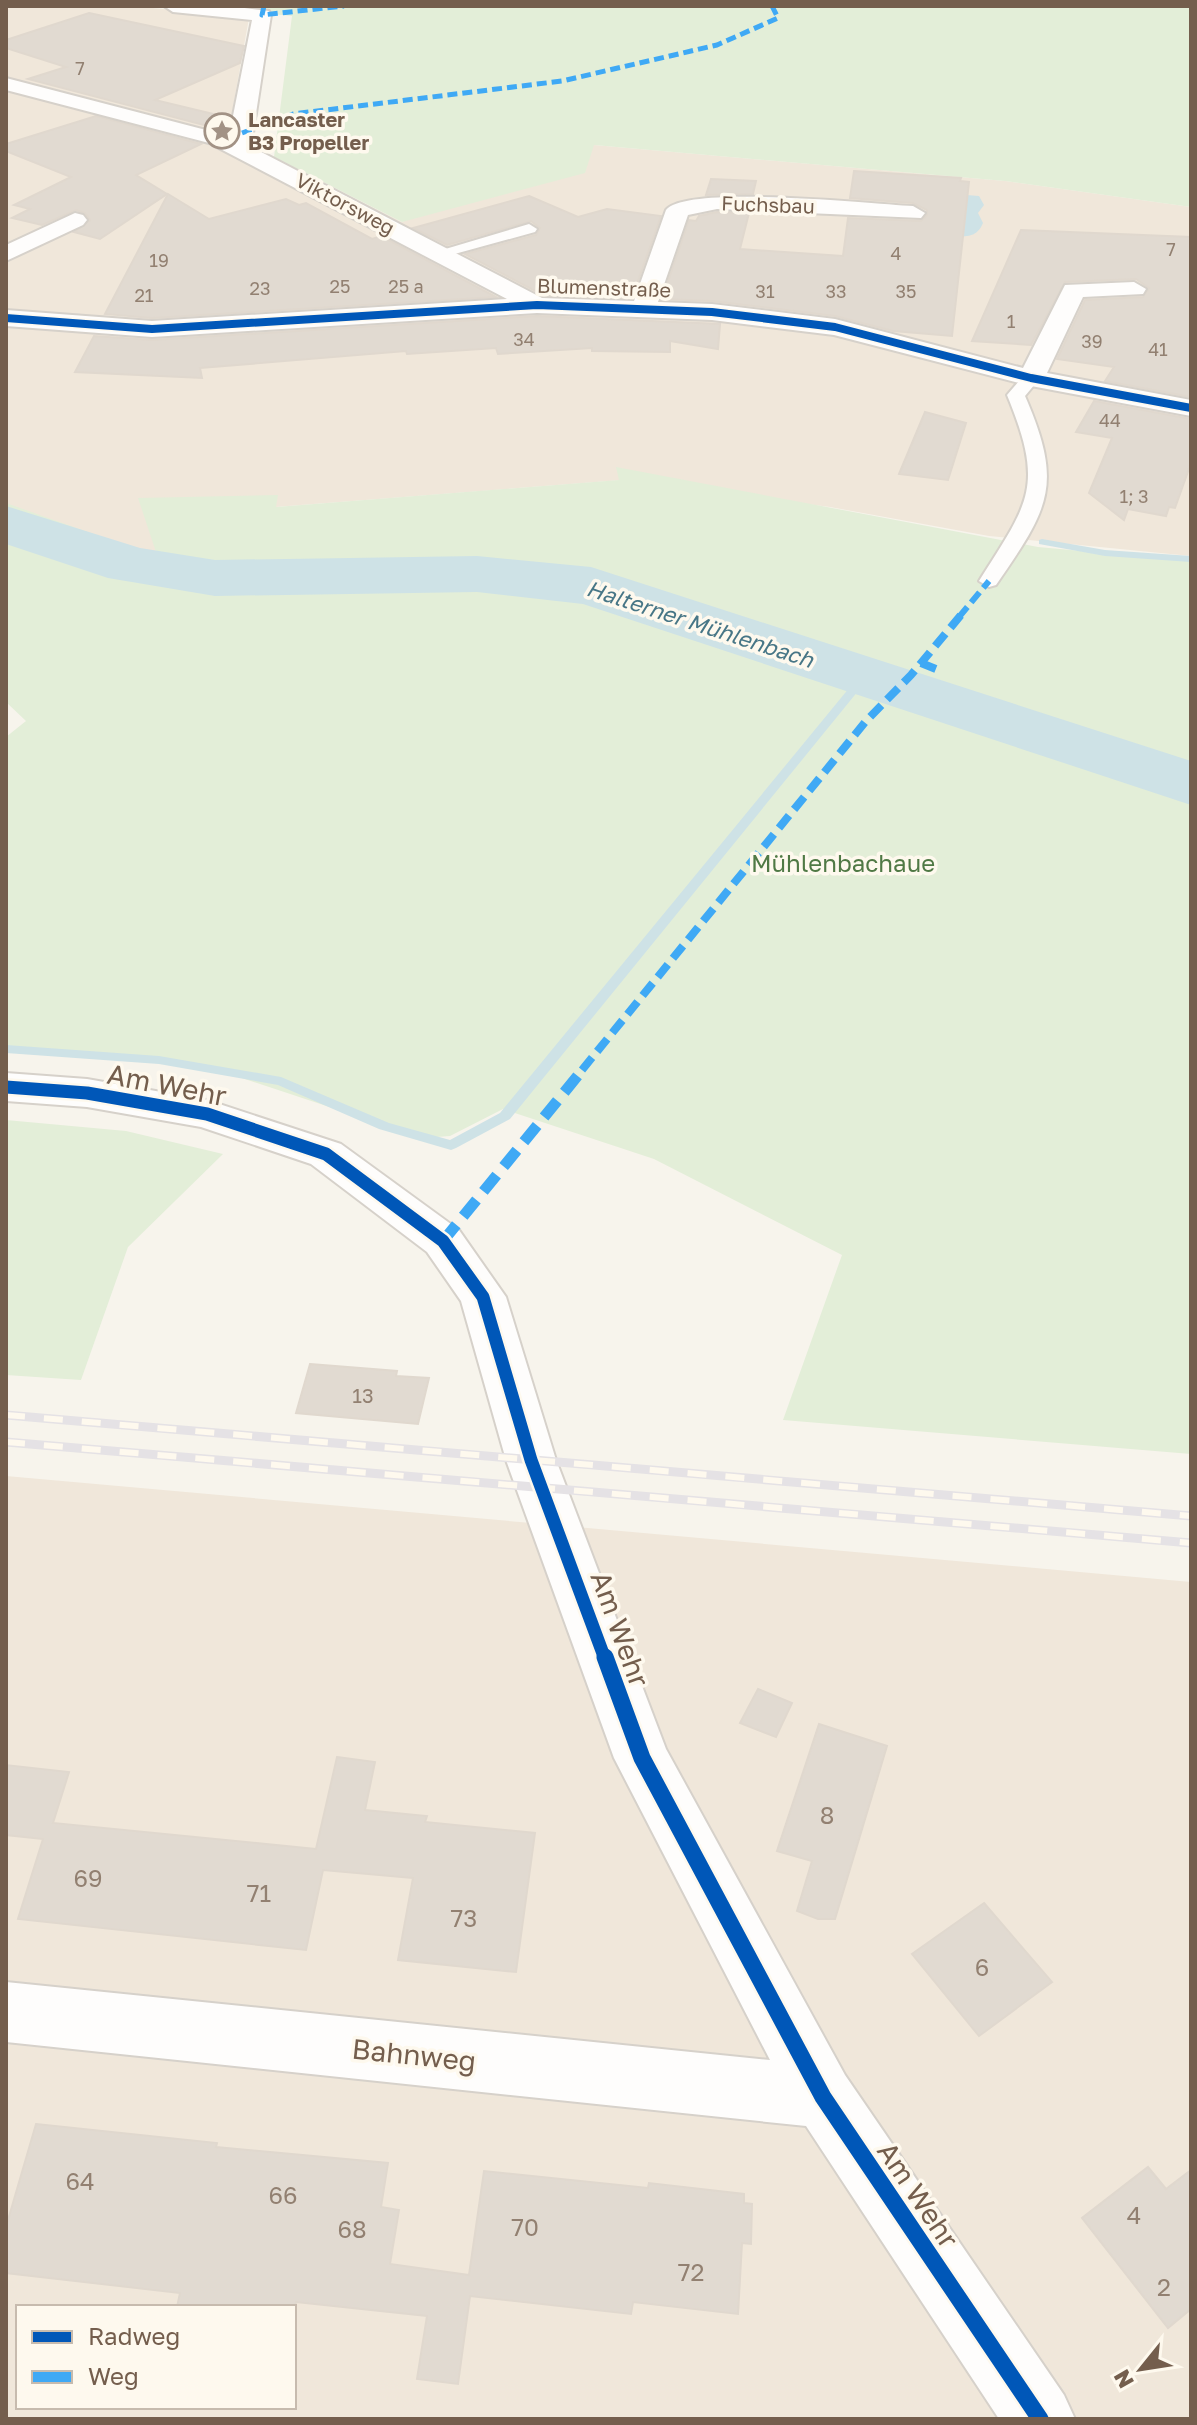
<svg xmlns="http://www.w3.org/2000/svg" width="1197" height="2425" font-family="'Golos Text',sans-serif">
  <rect width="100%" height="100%" fill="#f7f4ec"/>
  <g fill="#f0e7da" fill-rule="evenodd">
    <path d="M6,6H134L249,18L228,135L402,222L594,145L1005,181L1191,207V556L989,536L830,507L622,480L275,507L140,498L159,560L6,510Z"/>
    <path d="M6,1476L1191,1582V2419H6ZM18,2307H294V2407H18Z"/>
  </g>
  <g fill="#e3eed8">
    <path d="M191,6H1191V207L1005,181L594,145L585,173L402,222L274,157L292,16Z"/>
    <path d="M616,467L1038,547L1191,561V1454L783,1420L842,1255L654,1159L503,1109L450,1136L423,1138L233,1075L147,1060L6,1051V737L26,721L6,702V503L130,547L156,552L138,498L278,495L276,507L619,480Z"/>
    <path d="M6,1120L126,1131L223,1154L128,1247L81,1380L6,1375Z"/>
  </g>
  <path fill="#cee2e6" d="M941,193L979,196L984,205L978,213L983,223C978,235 971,236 959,237Z"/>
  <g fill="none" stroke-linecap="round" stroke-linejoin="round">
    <g fill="#cee2e6" fill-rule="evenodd">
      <path d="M1042,539L1105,550L1191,556V562L1105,556L1039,544V540Z"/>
      <path d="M863,675L867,676V680L510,1119L456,1148L451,1150L379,1129L278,1085L159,1064L6,1053V1045L159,1056L281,1077L389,1123L450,1140L500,1113L859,676Z"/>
    </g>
    <path fill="#cee2e6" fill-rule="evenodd" d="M6,506L140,548L215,560L477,556L591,567L1191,761V805L583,604L477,592L215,596L108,578L6,544Z"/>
  </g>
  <g fill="#e1dad1" stroke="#e0d8ce" stroke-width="2">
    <path d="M89,13L244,46L240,63L155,100L230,118L227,131L28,79L66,67L6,48V40Z"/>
    <path d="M96,116L201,144L136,175L167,194L100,239L74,232L90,220L85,213L76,210L42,225L12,218L30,209L14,205L71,177L6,151V144Z"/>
    <path d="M854,171L961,178L960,181L969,182L952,336L893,331L835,316L712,301L662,299L689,220L696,221L699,216L717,212L749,213L740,249L843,256L848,218L921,221L927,215V210L913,203L850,198Z"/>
    <path d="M711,179L756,181L753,194L706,195Z"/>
    <path d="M168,194L209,219L286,199L299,205L306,203L372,239L381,236L496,297L152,318L105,314Z"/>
    <path d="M529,196L578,217L607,209L661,216L632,298L543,295L465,254L536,235L540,228L531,221L447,245L413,228Z"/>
    <path d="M1021,230L1191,237V397L1105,381L1114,367L1057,359L1085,300L1143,297L1149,288L1136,279L1065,282L1031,345L972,341Z"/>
    <path d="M537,316L720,324L718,349L670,341V352L592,351V348L498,354L496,348L407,354L406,351L200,368L202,378L75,372L94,336L152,340Z"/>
    <path d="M1094,401L1191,419V463L1175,508L1169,507L1166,516L1128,509L1124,520L1089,493L1112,438L1076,432Z"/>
    <path d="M925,412L966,423L948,480L899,474Z"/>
    <path d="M310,1364L397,1371L396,1376L429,1378L418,1424L296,1413Z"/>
    <path d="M758,1689L792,1703L776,1737L740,1723Z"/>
    <path d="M819,1724L887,1746L835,1919H818L797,1911L812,1861L777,1851Z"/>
    <path d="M337,1757L375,1762L365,1810L427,1816L425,1822L535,1833L516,1972L398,1960L413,1878L323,1870L306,1950L18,1919L43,1839L6,1835V1765L69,1772L53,1823L316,1849Z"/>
    <path d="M984,1903L1052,1982L979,2036L912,1954Z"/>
    <path d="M36,2124L217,2143L216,2147L388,2163L381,2207L399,2210L390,2264L469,2275L484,2171L648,2188L649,2183L744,2194V2203L752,2204L751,2244L742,2243L738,2314L633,2302L631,2314L470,2296L458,2384L417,2379L427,2316L296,2302L295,2307H177L180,2293L6,2273V2227Z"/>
    <path d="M1148,2167L1166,2189L1191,2170V2309L1168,2328L1082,2218Z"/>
  </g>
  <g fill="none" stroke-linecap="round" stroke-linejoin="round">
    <defs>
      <g id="service">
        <path d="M529,224L537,229L535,232L440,258L432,253Z"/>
        <path d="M1031,373L1040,378L1025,396C1064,486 1049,508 996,585L989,587L979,581C1029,502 1045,487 1007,395L1025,374Z"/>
      </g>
      <g id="minor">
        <path d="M164,6H229L269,11L271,15L253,133L246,144L542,298L634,301L666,210C686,184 874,204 913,206L925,213L921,218L717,209L688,215L658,302L712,304L835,319L1023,368L1065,285L1134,282L1146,289L1143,294L1083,297L1047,373L1191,400V416L1031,386L834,335L712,320L537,313L152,337L6,326V310L152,321L507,299L209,143L6,90V78L229,136L252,20L173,12Z"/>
        <path d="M75,213L83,215L87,220L83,225L6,261V245Z"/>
        <path d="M6,1073L87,1079L207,1100L341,1144L459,1230L506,1297L556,1460L666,1749L845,2075L1064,2395L1075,2419H999L806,2126L6,2042V1982L770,2060L614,1758L506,1460L461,1301L427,1252L311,1164L201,1127L87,1107L6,1101Z"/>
      </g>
    </defs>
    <use href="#service" stroke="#d6d1ca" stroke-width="4"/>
    <use href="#minor" stroke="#d6d1ca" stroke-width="4"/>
    <use href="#service" fill="#fefdfc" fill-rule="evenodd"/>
    <use href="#minor" fill="#fefdfc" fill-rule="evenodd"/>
    <defs>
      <g id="rail">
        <path d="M6,1415L1191,1516"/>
        <path d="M6,1442L1191,1543"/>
      </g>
    </defs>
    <use href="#rail" stroke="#e5e2e5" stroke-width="9"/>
    <use href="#rail" stroke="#fef9ee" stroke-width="6" stroke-dasharray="19" stroke-linecap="butt"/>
    <g stroke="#3fa9f5" stroke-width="5" stroke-dasharray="10 5" stroke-linecap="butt">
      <path d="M264,6L262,15L344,6"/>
      <path d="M242,133L293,114L562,81L717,45L778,18L772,6"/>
    </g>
    <path stroke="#3fa9f5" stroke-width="6" stroke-dasharray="13 6" stroke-linecap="butt" d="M959,617L989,581"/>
    <g stroke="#3fa9f5" stroke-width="8" stroke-dasharray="16 8" stroke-linecap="butt">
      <path d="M921,663L941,671"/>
      <path d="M582,1070L866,721L911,675L961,615"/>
    </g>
    <path stroke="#3fa9f5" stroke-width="11" stroke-dasharray="21 11" stroke-linecap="butt" d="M443,1241L584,1068"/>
    <defs>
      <path id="cycleway-far2" d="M6,318L152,329L537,305L712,312L835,327L1031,378L1191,408"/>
      <path id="cycleway-far1" d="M6,1087L87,1093L207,1114L326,1154L443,1241L483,1297L531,1460L605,1659"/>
      <path id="cycleway" d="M605,1657L642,1758L823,2097L1040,2419"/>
    </defs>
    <use href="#cycleway-far2" stroke="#fef9ee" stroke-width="11"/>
    <use href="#cycleway-far1" stroke="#fef9ee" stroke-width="18"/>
    <use href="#cycleway" stroke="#fef9ee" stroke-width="22"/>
    <use href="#cycleway-far2" stroke="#0057b8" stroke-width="8"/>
    <use href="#cycleway-far1" stroke="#0057b8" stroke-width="13"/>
    <use href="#cycleway" stroke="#0057b8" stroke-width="17"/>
  </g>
  <defs>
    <symbol id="sight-ring" viewBox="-11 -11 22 22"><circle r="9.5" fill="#fef9ee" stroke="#a29285" stroke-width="1.5"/><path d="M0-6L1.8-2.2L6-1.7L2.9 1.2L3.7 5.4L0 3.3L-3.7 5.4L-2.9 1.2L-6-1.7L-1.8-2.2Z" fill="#a29285"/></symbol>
  </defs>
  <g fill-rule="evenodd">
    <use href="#sight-ring" x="202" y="111" width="40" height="40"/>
  </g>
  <g text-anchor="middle" stroke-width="7" stroke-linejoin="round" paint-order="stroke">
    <g font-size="18" fill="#928071">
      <text x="80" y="75">7</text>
      <text x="1171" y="256">7</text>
      <text x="896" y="260">4</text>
      <text x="159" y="267">19</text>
      <text x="340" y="293">25</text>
      <text x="406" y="293">25 a</text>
      <text x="260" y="295">23</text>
      <text x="765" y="298">31</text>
      <text x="836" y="298">33</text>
      <text x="906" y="298">35</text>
      <text x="144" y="302">21</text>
      <text x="1011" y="328">1</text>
      <text x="524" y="346">34</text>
      <text x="1092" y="348">39</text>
      <text x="1158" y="356">41</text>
      <text x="1110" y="427">44</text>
      <text x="1134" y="503">1; 3</text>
    </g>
    <g font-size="20" font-weight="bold" fill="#745e4d" stroke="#fef9ee" text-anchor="start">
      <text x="248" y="127">Lancaster<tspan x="248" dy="23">B3 Propeller</tspan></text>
    </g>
    <g font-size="20" fill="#745e4d" stroke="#fef9ee">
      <text transform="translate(345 204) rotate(28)" y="7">Viktorsweg</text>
      <text transform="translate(768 205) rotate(2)" y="7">Fuchsbau</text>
      <text transform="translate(604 288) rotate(2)" y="7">Blumenstraße</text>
    </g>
    <g font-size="20" fill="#928071">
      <text x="363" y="1403">13</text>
    </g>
    <g font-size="22" font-style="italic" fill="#477686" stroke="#fef9ee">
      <text transform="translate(700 624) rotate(18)" y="8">Halterner Mühlenbach</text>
    </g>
    <g font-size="24" fill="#507945" stroke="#fef9ee">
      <text x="843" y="872">Mühlenbachaue</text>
    </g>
    <g font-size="24" fill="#928071">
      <text x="827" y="1824">8</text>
      <text x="88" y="1887">69</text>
      <text x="259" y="1902">71</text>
      <text x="464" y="1927">73</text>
      <text x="982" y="1976">6</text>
      <text x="80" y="2190">64</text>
      <text x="283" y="2204">66</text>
      <text x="1134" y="2224">4</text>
      <text x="525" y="2236">70</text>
      <text x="352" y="2238">68</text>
      <text x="691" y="2281">72</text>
      <text x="1164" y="2296">2</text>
    </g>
    <g font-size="28" fill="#745e4d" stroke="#fef9ee">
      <text transform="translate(167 1085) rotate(11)" y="10">Am Wehr</text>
      <text transform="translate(620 1629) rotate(70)" y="10">Am Wehr</text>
      <text transform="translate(414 2055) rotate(6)" y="10">Bahnweg</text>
      <text transform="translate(918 2195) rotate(56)" y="10">Am Wehr</text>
    </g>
  </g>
  <rect width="1197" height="2425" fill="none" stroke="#745e4d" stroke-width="16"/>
  <rect x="16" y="2305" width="280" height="104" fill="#fef9ee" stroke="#c7bbae" stroke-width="2"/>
  <rect x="32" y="2331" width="40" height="12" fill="#0057b8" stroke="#c7bbae" stroke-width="2"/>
  <text x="88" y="2345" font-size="24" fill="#745e4d">Radweg</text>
  <rect x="32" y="2371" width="40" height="12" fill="#3fa9f5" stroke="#c7bbae" stroke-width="2"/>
  <text x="88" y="2385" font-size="24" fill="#745e4d">Weg</text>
  <g transform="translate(1141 2369) rotate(240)" stroke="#fef9ee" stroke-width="6" paint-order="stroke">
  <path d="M0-6L14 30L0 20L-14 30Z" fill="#745e4d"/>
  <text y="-12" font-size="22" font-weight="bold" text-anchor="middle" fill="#745e4d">N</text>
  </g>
</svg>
